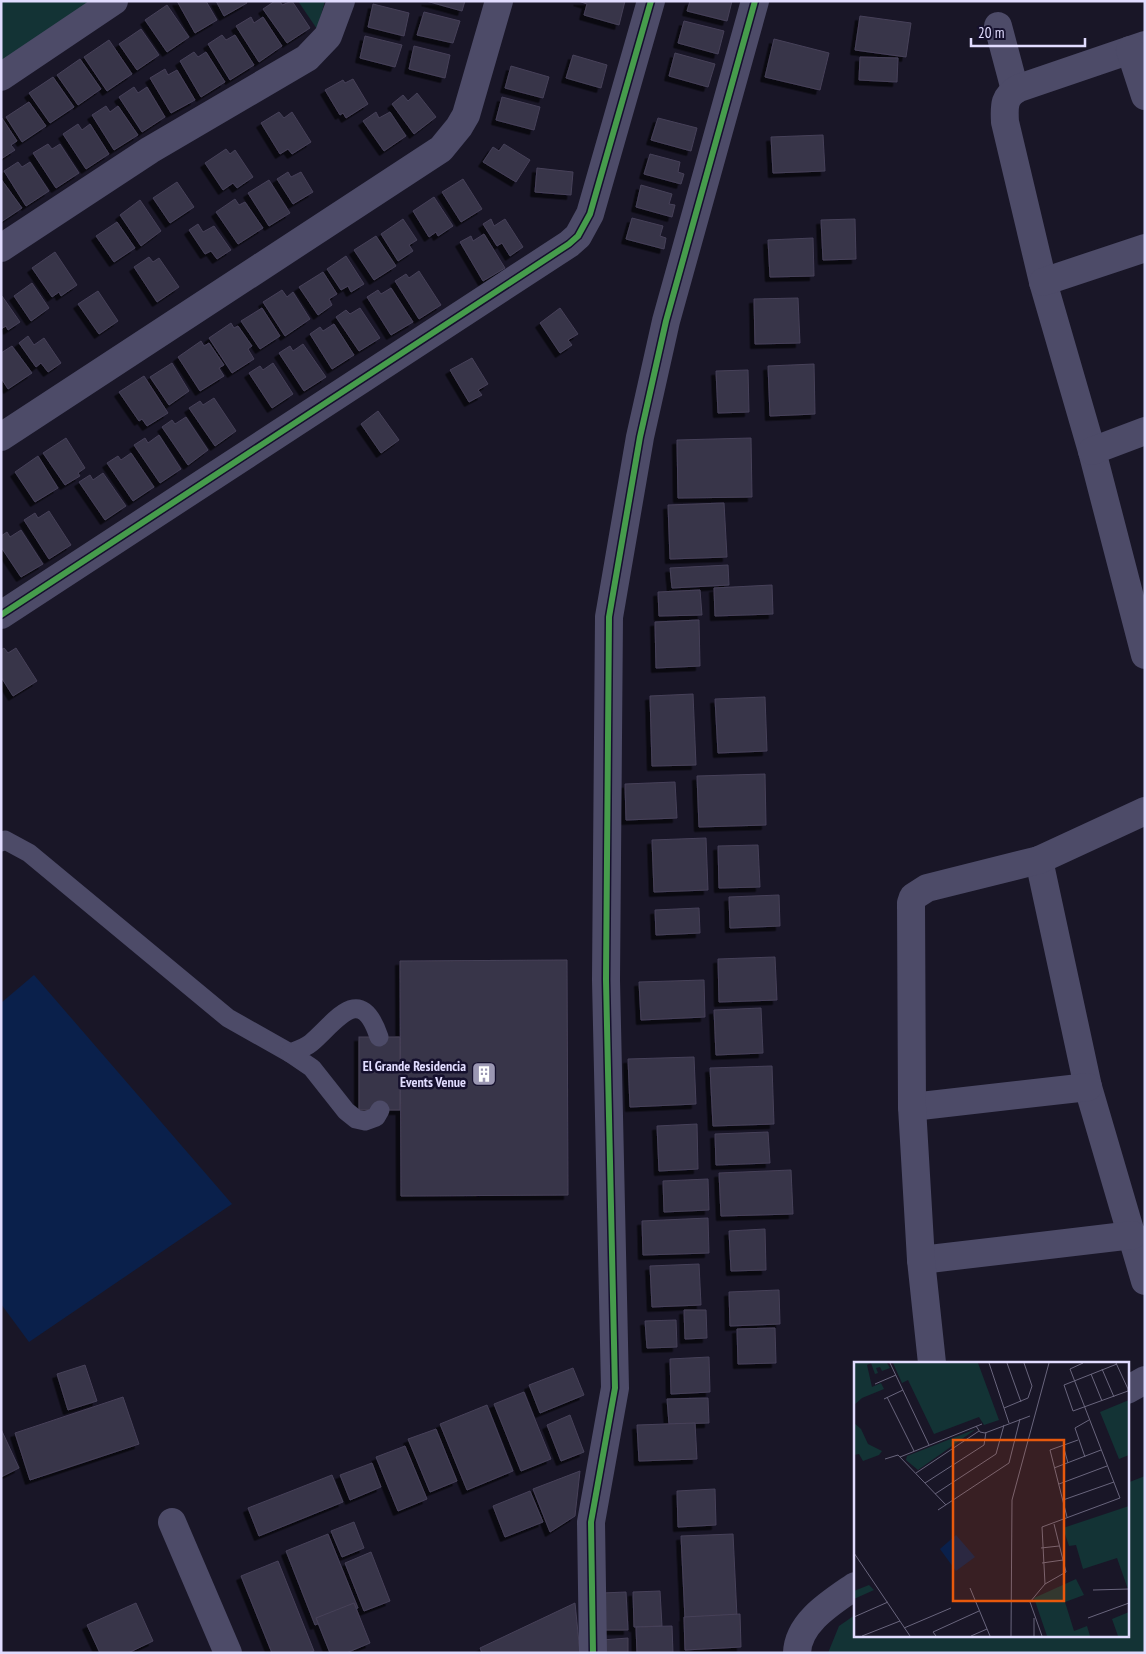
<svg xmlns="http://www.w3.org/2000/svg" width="1146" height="1654" font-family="'PT Sans Narrow',sans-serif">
  <defs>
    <filter id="shadow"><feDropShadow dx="-4.5" dy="4.5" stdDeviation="0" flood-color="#0009"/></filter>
  </defs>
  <rect width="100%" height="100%" fill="#191627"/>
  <g fill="#133335">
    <path d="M1,1H93L1,63Z"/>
    <path d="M298,1H325L317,29Z"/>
    <path d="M1145,1476V1653H828L839,1626L855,1615V1635H1127V1483Z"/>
  </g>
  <path fill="#0a204b" d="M34,975L232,1204L29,1342L1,1304V1003Z"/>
  <g fill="#393548" stroke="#464159" filter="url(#shadow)">
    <path d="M177,1H206L217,20L195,33Z"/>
    <path d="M216,1H246L247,3L224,16Z"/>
    <path d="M275,1H280L282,5L292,1L310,28L287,43L263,9Z"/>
    <path d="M426,1H465L462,11Z"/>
    <path d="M578,1H625L619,25L584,15L587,4Z"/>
    <path d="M690,1H732L727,21L687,11Z"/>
    <path d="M373,4L409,13L404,36L368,27Z"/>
    <path d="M167,5L189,37L167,52L145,20Z"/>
    <path d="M424,12L460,21L453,43L417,35Z"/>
    <path d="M860,16L911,23L906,57L855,50Z"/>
    <path d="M251,17L254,23L263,17L282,46L259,62L236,26Z"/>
    <path d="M684,21L724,31L718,54L678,43Z"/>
    <path d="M141,29L159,55L137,70L119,44Z"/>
    <path d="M222,35L226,40L235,35L254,65L230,80L208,44Z"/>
    <path d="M365,36L402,45L395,67L360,58Z"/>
    <path d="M774,39L829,53L820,90L765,77Z"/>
    <path d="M109,40L132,74L107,91L84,57Z"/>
    <path d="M414,46L450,55L445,78L409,69Z"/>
    <path d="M194,52L198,57L206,52L225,82L201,97L180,61Z"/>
    <path d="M675,53L715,64L708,87L669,76Z"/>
    <path d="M573,55L607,65L601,88L566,78Z"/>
    <path d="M860,57L898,58L897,82L859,80Z"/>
    <path d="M80,59L101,89L78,105L57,75Z"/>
    <path d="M511,66L549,77L543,98L505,88Z"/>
    <path d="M165,69L168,75L177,70L195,100L171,113L150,78Z"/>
    <path d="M53,77L74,107L50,123L29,93Z"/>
    <path d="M353,79L368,104L346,118L343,113L340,115L325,90L343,80L345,83Z"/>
    <path d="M134,87L138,93L147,87L165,117L142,132L119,97Z"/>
    <path d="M417,93L436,117L414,134L392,104L403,95L408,101Z"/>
    <path d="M502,97L540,107L534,130L496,120Z"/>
    <path d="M29,102L46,126L22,142L6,117Z"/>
    <path d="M106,106L110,112L118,106L138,135L114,150L92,115Z"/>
    <path d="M279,112L284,118L292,112L311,142L292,154L288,149L280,154L261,123Z"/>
    <path d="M376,112L379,118L390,112L406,136L384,151L363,121Z"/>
    <path d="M2,118L17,141L11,145L15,150L1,159Z"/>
    <path d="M658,118L697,128L691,151L651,140Z"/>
    <path d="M78,124L82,130L90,124L109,154L86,169L63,134Z"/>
    <path d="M823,135L825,171L773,173L771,137Z"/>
    <path d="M48,144L52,149L60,144L79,173L56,188L33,153Z"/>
    <path d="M504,144L530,160L516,182L483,162L493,147L499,151Z"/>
    <path d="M226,149L230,154L235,150L253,177L237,188L233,183L223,190L205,163Z"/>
    <path d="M650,154L680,162L678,172L684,174L681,184L644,174Z"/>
    <path d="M18,162L22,167L30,162L49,191L26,206L4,171Z"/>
    <path d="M537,168L573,172L571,195L535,192Z"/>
    <path d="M288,172L291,177L301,172L313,192L293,204L277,179Z"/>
    <path d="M1,179L22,208L1,222Z"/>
    <path d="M463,179L482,209L461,222L442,192Z"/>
    <path d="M269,180L290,213L269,226L248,193Z"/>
    <path d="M177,182L194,207L170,223L153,198Z"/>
    <path d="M641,185L672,194L669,204L675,205L672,217L636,207Z"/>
    <path d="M434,197L453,226L438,236L436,232L429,237L413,211Z"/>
    <path d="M235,199L239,205L245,202L263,228L238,244L216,212Z"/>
    <path d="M140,200L161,231L141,246L120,215Z"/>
    <path d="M632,218L663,226L660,236L666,238L664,249L626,239Z"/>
    <path d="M403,219L417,240L409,245L413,251L398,261L381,234Z"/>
    <path d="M491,219L494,226L505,219L523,247L510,256L502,243L497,246L483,224Z"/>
    <path d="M855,219L856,259L823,260L821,220Z"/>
    <path d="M117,222L135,248L114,262L96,236Z"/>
    <path d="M198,224L203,232L214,226L231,250L217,259L211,251L205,254L189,230Z"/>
    <path d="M484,234L505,268L483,281L460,242L471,236L473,241Z"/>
    <path d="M376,236L396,266L374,280L354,250Z"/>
    <path d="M813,238L814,276L770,277L768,240Z"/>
    <path d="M55,252L77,285L61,296L59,292L52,297L32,268Z"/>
    <path d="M346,256L364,284L351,292L348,286L341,290L327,269Z"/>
    <path d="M149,257L153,262L159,258L179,287L157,302L134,267Z"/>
    <path d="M419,271L441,305L419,319L395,281L406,274L409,278Z"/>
    <path d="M323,272L337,294L329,299L332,305L318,315L299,287Z"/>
    <path d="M32,283L49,308L31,321L14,296Z"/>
    <path d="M391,288L413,322L391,335L367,297L378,290L381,294Z"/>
    <path d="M282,290L287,297L293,292L310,319L285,336L263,302Z"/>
    <path d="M98,291L118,321L99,334L78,304Z"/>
    <path d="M2,296L20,322L8,330L6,326L1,329Z"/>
    <path d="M798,298L800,343L755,344L754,299Z"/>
    <path d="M262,308L280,336L260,349L241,321Z"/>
    <path d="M360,308L380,338L359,351L336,317L346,310L350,314Z"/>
    <path d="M560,308L578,334L568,340L572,345L560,353L540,323Z"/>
    <path d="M231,323L234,328L238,326L252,346L248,349L254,359L232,373L209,338Z"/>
    <path d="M334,324L354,355L332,369L310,334L320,327L323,331Z"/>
    <path d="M28,336L34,345L44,338L61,363L48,372L41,363L36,367L19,343Z"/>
    <path d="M201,341L204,346L209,343L224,365L219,368L224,376L200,391L178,357Z"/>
    <path d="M303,344L326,377L304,391L279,353L290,346L293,351Z"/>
    <path d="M12,346L32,373L8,389L1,378V353Z"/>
    <path d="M472,358L488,384L478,390L482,395L469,402L450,370Z"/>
    <path d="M172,363L189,391L169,405L150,377Z"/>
    <path d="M273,363L293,394L272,408L249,373L260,366L263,370Z"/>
    <path d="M814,364L815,414L770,416L768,366Z"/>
    <path d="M748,370L749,412L718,413L716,371Z"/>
    <path d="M144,376L168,413L147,426L142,419L139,421L119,392Z"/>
    <path d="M214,398L236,431L215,446L189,408L200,401L203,405Z"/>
    <path d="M378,411L399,440L381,453L361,424Z"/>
    <path d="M186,417L208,450L188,465L162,427L172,420L175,424Z"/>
    <path d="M159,435L181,469L160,483L134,445L145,438L148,443Z"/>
    <path d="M66,438L85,468L78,473L80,476L65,485L43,453Z"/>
    <path d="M751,438L752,497L678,498L677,440Z"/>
    <path d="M131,453L154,487L133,501L107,463L118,456L121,460Z"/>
    <path d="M38,456L58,488L35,502L15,472Z"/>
    <path d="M103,473L126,506L105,520L79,482L90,475L93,480Z"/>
    <path d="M724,503L727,557L670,559L668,505Z"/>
    <path d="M49,511L71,545L49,559L24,520L35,513L38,518Z"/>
    <path d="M21,530L43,564L21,577L1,547V536L7,532L10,537Z"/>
    <path d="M728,565L729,585L672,588L670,568Z"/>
    <path d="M772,585L773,614L715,616L714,588Z"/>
    <path d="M700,590L702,615L659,616L658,592Z"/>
    <path d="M699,620L700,666L656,668L655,622Z"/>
    <path d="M4,648L8,653L16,648L37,681L13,696L1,677V650Z"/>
    <path d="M693,694L696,765L652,766L650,696Z"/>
    <path d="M765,697L767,751L718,753L715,699Z"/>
    <path d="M765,774L766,825L699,827L697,776Z"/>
    <path d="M675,782L677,818L626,820L625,784Z"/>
    <path d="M706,838L708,890L654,892L652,840Z"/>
    <path d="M758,845L760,887L719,888L718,846Z"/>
    <path d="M779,895L780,926L730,928L729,897Z"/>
    <path d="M699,908L700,933L656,935L655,910Z"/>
    <path d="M775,957L777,1000L719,1002L718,959Z"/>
    <path d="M567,960L568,1195L401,1196L400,961Z"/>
    <path d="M704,980L705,1017L641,1020L639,982Z"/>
    <path d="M761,1008L763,1053L716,1055L714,1010Z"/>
    <rect x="359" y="1037" width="41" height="73"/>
    <path d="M694,1057L696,1104L630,1107L628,1059Z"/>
    <path d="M772,1066L774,1124L713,1126L710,1068Z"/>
    <path d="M697,1124L698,1169L659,1171L657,1126Z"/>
    <path d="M768,1132L770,1163L716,1165L715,1134Z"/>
    <path d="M791,1170L793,1214L721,1216L719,1173Z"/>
    <path d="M708,1179L709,1210L664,1212L663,1181Z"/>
    <path d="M708,1218L709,1253L643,1255L642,1221Z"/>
    <path d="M765,1229L766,1270L731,1271L729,1231Z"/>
    <path d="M699,1264L701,1305L652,1307L650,1266Z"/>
    <path d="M779,1290L780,1324L730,1326L729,1292Z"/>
    <path d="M684,1310H706L707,1338L685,1339Z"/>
    <path d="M676,1320L677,1347L647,1348L645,1321Z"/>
    <path d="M775,1328L776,1363L738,1364L737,1329Z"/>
    <path d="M709,1357L710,1392L671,1394L670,1359Z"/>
    <path d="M85,1365L97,1401L68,1410L57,1374Z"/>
    <path d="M573,1368L584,1395L540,1413L529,1385Z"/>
    <path d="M524,1392L551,1459L521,1471L494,1404Z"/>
    <path d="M123,1397L139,1444L30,1480L15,1433Z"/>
    <path d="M708,1398L709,1423L669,1424L667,1399Z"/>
    <path d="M487,1405L513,1471L467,1490L440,1424Z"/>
    <path d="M570,1415L584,1452L561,1461L547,1425Z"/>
    <path d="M695,1423L697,1459L639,1461L637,1425Z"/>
    <path d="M1,1429L19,1468L1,1477Z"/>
    <path d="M436,1429L457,1481L430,1492L408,1439Z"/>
    <path d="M405,1446L427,1499L398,1511L376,1457Z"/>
    <path d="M372,1463L381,1487L350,1500L340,1475Z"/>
    <path d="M580,1471L575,1516L550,1532L533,1489Z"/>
    <path d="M332,1475L343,1502L259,1536L248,1508Z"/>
    <path d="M715,1489L716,1525L678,1527L677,1491Z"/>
    <path d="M530,1491L543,1522L505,1537L493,1506Z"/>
    <path d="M354,1522L364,1548L342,1557L331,1531Z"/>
    <path d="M328,1534L358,1608L315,1625L286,1551Z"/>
    <path d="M733,1534L737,1617L685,1619L681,1536Z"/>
    <path d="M371,1552L390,1601L364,1611L345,1563Z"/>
    <path d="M278,1561L314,1651L309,1653H272L241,1576Z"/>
    <path d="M660,1591L662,1626L634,1627L633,1592Z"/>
    <path d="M626,1592L628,1630H603L602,1593Z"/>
    <path d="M136,1603L153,1641L128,1653H100L87,1625Z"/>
    <path d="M354,1603L370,1643L346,1653H330L316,1618Z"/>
    <path d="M575,1603L580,1653H482L480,1648Z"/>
    <path d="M740,1614L741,1647L685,1650L684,1617Z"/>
    <path d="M672,1626L673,1653H637L636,1627Z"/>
    <path d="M628,1638V1653H602V1640Z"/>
  </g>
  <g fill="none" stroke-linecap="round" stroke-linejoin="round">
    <g stroke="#4d4b68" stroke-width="19">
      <path d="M1,842L5,840L29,853L228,1018L290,1053"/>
      <path d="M379,1037C360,981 336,1022 311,1043C305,1048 298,1050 290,1053L312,1068L346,1111L356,1119L365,1121L376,1117L380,1110"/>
    </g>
    <g stroke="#4d4b68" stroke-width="28">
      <path d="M998,26L1015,90"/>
      <path d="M1145,45L1019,88C1004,96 1004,105 1005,122L1043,282L1092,451L1145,655"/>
      <path d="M1130,50L1145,96"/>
      <path d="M1,77L114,1"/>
      <path d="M1,248L150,150L307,58L328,36L341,1"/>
      <path d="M1043,282L1145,248"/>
      <path d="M1,437L441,149L459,127L466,115L499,1"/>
      <path d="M1092,451L1145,431"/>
      <path d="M1,615L569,244L578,236L590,214L651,1"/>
      <path d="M1039,860L1088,1087L1145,1281"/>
      <path d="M912,1107L1088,1087"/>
      <path d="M921,1260L1133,1235"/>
      <path d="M932,1363L921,1260L912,1107L911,903L913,897L927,888L1039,860L1145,811"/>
      <path d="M1127,1390L1145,1380"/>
      <path d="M172,1522L228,1653"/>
      <path d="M593,1653L591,1522L615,1388L606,980L609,617L640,437L666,321L755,1"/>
      <path d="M797,1653C798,1622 832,1602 855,1586"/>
    </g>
    <defs>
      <g id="cycleway">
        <path d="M1,615L569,244L578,236L590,214L651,1"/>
        <path d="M593,1653L591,1522L615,1388L606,980L609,617L640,437L666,321L755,1"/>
      </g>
    </defs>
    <use href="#cycleway" stroke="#15102d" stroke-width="9"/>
    <use href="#cycleway" stroke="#469c4c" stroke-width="6"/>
  </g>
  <defs>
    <symbol id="building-square" viewBox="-11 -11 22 22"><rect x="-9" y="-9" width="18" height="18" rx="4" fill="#9b97b3" stroke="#15102d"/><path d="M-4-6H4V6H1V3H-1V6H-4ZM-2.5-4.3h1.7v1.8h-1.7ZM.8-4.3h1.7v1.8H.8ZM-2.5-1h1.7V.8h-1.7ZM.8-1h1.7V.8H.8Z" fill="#fff"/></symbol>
  </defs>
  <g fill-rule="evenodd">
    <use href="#building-square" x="470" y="1060" width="28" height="28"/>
  </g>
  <g text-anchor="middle" stroke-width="5" stroke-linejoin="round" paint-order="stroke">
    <g font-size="14" font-weight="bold" fill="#e1dcff" stroke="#15102d" text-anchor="end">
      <text x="466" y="1071">El Grande Residencia<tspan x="466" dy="16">Events Venue</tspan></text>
    </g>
  </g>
  <g transform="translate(854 1362)">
    <rect width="275" height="275" fill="#191627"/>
    <path d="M0,1H33L36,6L28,9L26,5L22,6L24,11L21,12L17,1L13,3L18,25L27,21L30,27L8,36L0,43ZM39,1H124L145,58L130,63L125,55L80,72L54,18L48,21ZM275,38V93L265,97L246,50ZM0,61L7,67L14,82L28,89L25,93L9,99L5,92L0,93ZM122,67L64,108L52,98L53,94ZM275,144V230L263,196L229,207L222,183L215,184L209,166ZM222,217L230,233L211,240L220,269L233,264L236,274H193L180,236ZM15,223L20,228L0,237V229ZM275,250V274H264L258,257Z" fill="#133335"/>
    <path d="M102,173L121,195L102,209L86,187Z" fill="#0a204b"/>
    <path fill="none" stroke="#69657d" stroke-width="1" d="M36,1L75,83M135,1L155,61M153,1L167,40M262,1L274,27V29L219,49L210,23L263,2M248,7L260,35M237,12L248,39M21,22L42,13M33,35L60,89M30,37L49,28M150,46L174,36L178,24L170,1M122,64L126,70L131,71L176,54M209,83L214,101M46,95L128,62M231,95L221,66L235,58M31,97L44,93L92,143M200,106L247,88M62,111L125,69M71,121L130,83L132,70M205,122L253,104M81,132L142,92L150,63M209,138L260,120M84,148L155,101L166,57M213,155L196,88L224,78M187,186L205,184M0,191L56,274M188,201L209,198M191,222L212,210L200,162M116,226L136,274M239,228L275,227M0,255L34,240M180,256V274M234,256L275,241M50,266L97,246M8,274L46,259M82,274L79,270L125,249M117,274L133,267M157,274L158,138L195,1M188,274L176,240L191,222L188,165L266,136L216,7L229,1"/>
    <path fill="#e8590c" fill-opacity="0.15" stroke="#e8590c" stroke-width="2.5" d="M99,78H210V239H99Z"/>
    <rect width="275" height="275" fill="none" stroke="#e1dcff" stroke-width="2.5"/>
  </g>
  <rect width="1146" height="1654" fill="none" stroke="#e1dcff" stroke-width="5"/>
  <path d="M971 38v8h114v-8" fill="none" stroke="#e1dcff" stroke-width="2.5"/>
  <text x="978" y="38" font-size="15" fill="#e1dcff" stroke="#15102d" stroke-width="4" paint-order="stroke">20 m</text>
</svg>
